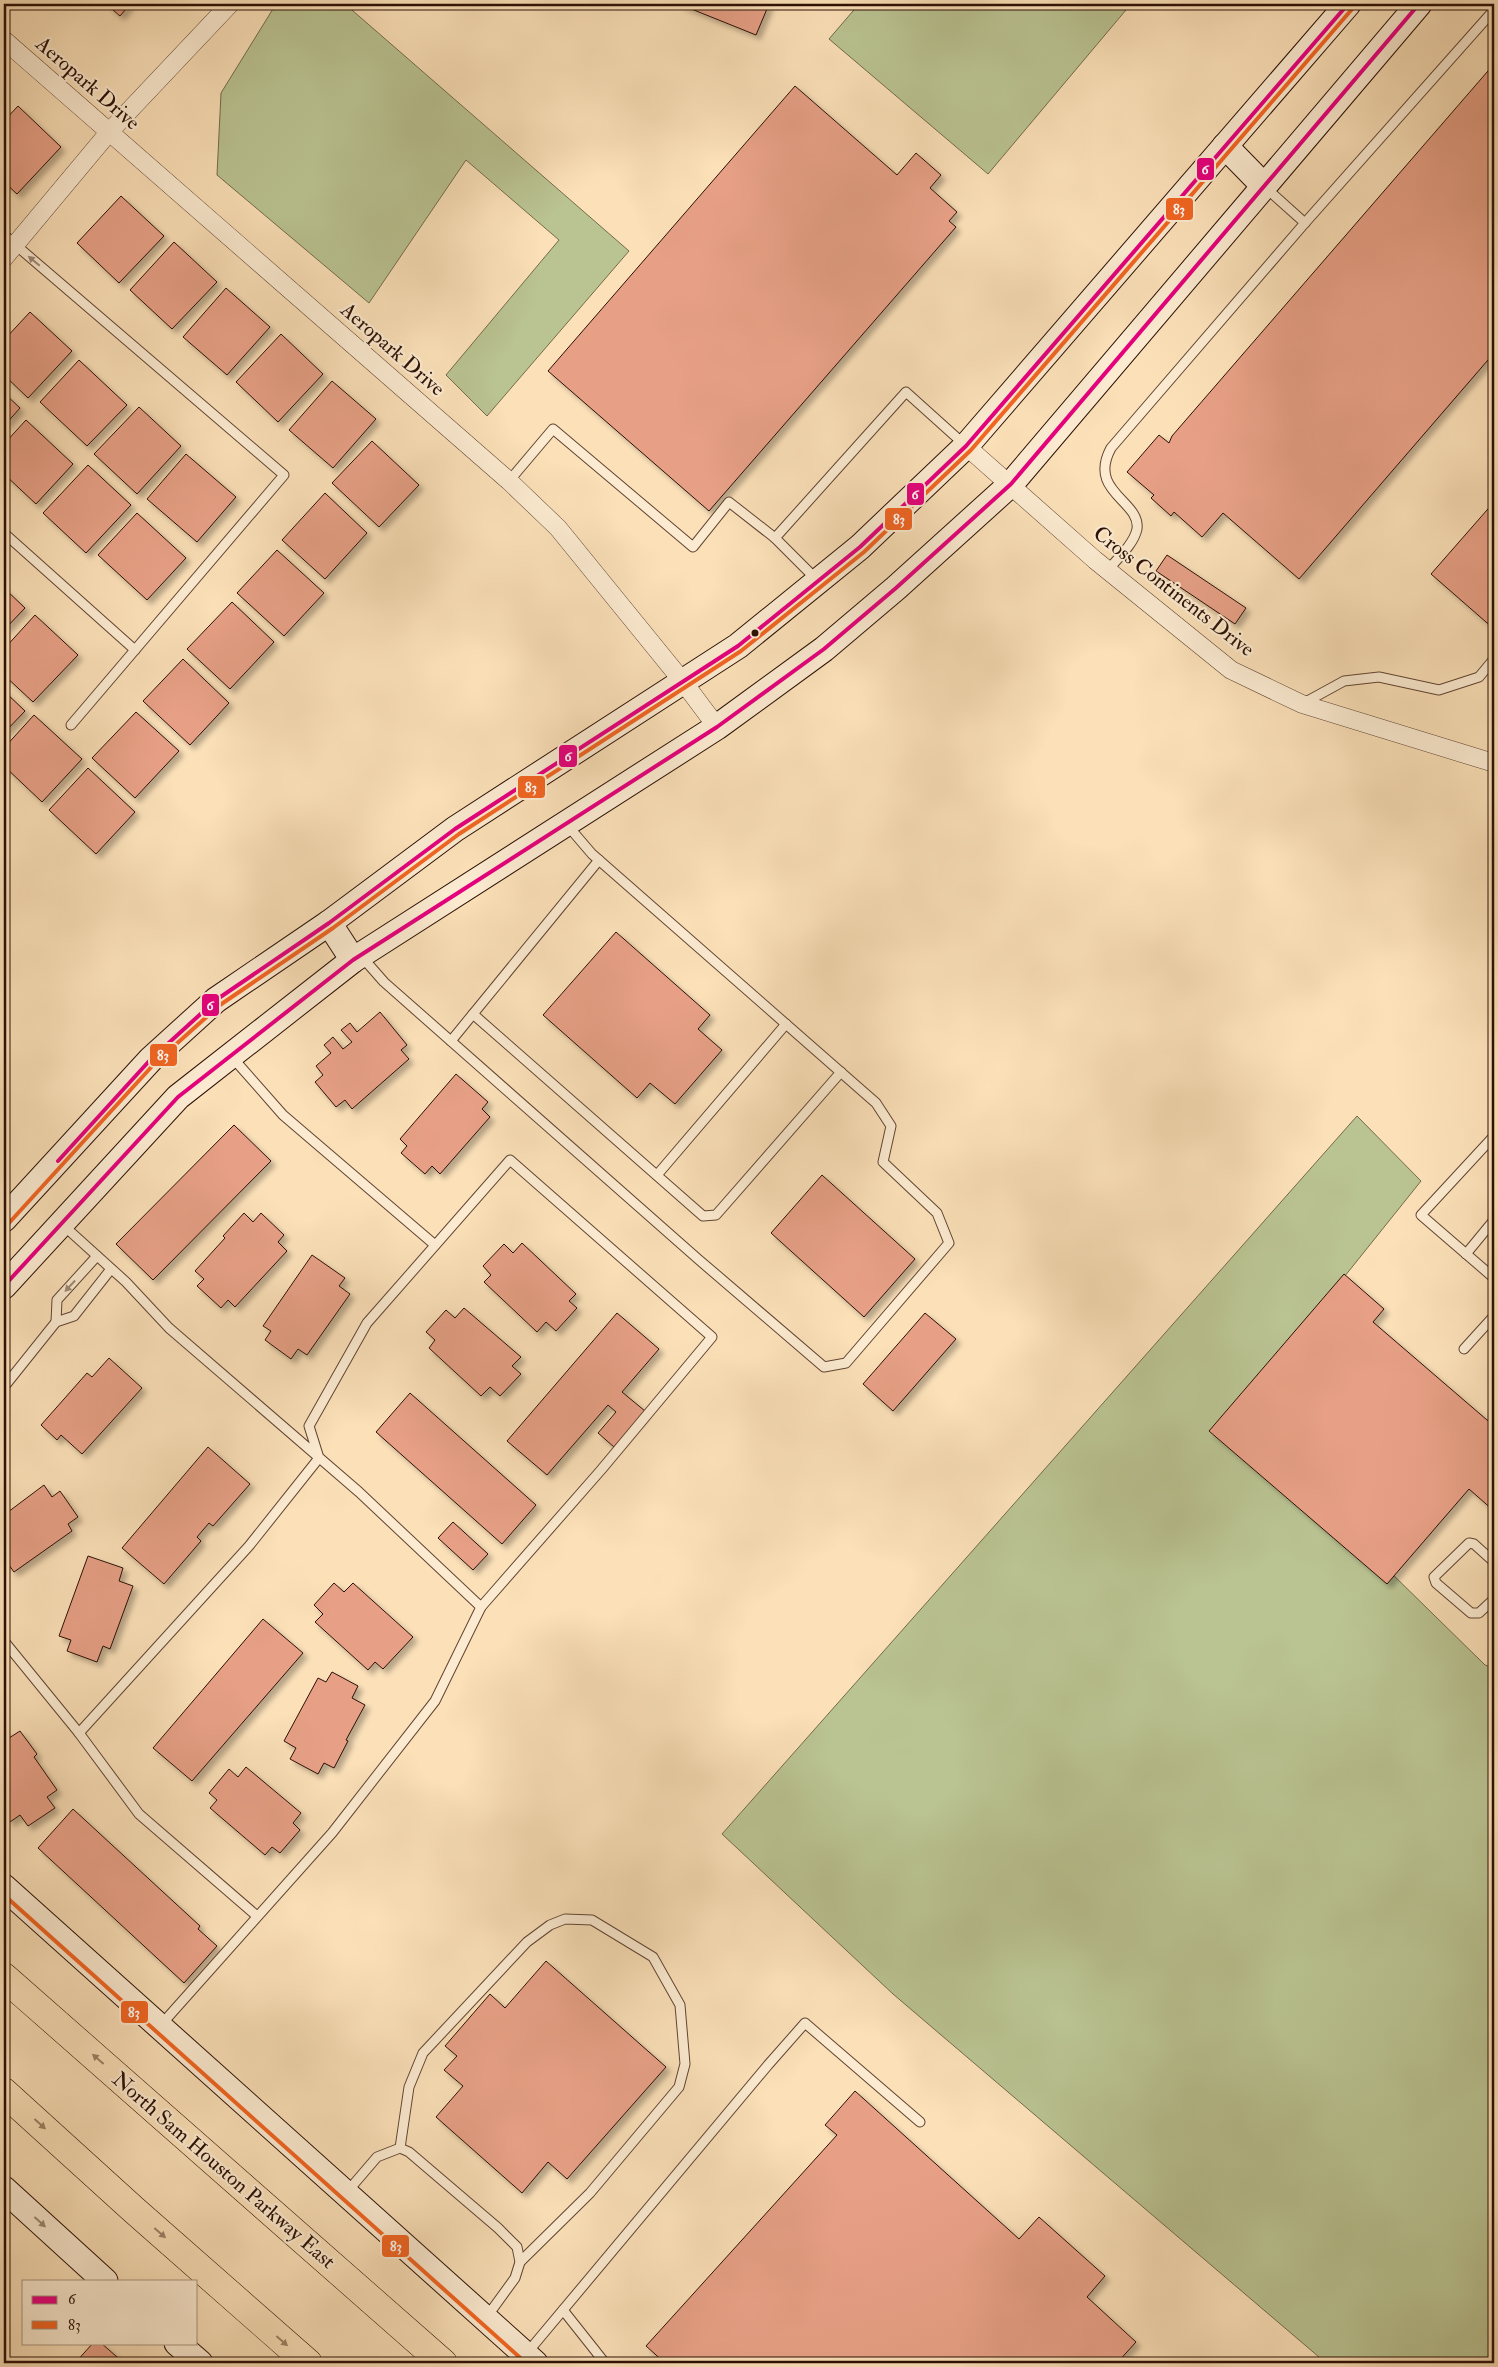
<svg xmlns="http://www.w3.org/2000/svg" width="1498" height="2367" font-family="'IM FELL Double Pica',serif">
  <defs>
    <filter id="shadow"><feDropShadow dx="4.5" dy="4.5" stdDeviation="2.5" flood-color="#0004"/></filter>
  </defs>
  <rect width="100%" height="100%" fill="#fbe0b8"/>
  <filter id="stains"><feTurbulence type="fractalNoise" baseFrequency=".004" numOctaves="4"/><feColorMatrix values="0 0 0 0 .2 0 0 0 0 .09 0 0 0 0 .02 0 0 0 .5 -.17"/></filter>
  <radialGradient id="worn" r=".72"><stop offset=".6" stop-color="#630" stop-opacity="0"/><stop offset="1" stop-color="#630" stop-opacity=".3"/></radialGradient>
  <g fill="#bac392" stroke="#736a4c">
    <path d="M276,4H345L629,251L487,416L446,375L559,240L466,160L369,303L217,175L221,93Z"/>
    <path d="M859,4H1131L988,174L829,39Z"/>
    <path d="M1357,1116L1421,1181L1232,1417L1485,1665L1494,1668V2363H1326L893,1994L722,1834Z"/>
  </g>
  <g fill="#e7a086" stroke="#2c1005" filter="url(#shadow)">
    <path d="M106,4H130L120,16Z"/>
    <path d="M679,4H769L756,35Z"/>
    <path d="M1494,64V353L1299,579L1223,513L1202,537L1174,512L1171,516L1151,498L1154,495L1127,472L1159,435L1169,443L1172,436Z"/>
    <path d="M795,86L897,175L916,153L941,175L930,188L957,212L949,221L956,227L709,511L548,371Z"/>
    <path d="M18,106L61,147L17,194L4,182V121Z"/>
    <path d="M121,196L164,236L119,283L77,243Z"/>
    <path d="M174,242L217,282L172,329L130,290Z"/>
    <path d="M226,288L270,327L227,375L183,337Z"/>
    <path d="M30,312L72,351L28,398L4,375V340Z"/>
    <path d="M281,334L323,374L278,422L236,382Z"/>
    <path d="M79,360L127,405L87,446L40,402Z"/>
    <path d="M332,381L376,419L333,468L289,430Z"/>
    <path d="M4,393L20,408L4,426Z"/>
    <path d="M139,407L181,446L137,494L94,454Z"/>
    <path d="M26,420L73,464L36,504L4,474V444Z"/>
    <path d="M372,441L419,485L379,527L332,483Z"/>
    <path d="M186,454L236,497L197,542L147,499Z"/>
    <path d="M88,465L131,505L86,553L43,513Z"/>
    <path d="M325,493L367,533L325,579L282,540Z"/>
    <path d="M1494,502V629L1431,574Z"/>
    <path d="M137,513L186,558L147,600L98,555Z"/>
    <path d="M277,550L324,593L284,636L237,593Z"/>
    <path d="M1167,555L1246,608L1235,624L1156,571Z"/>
    <path d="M4,588L25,608L4,630Z"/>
    <path d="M232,602L274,642L230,689L187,649Z"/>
    <path d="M35,615L78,655L33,702L4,675V649Z"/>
    <path d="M183,659L229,703L190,745L143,701Z"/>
    <path d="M4,691L25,711L4,733Z"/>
    <path d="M136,712L179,751L135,798L92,758Z"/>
    <path d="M34,715L82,759L42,802L4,766V748Z"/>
    <path d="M88,768L135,812L96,854L49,810Z"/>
    <path d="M616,932L710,1015L698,1029L722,1050L675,1104L650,1083L637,1098L543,1015Z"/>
    <path d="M380,1012L407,1045L401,1050L409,1059L352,1109L345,1100L336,1107L315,1082L323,1075L316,1066L331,1053L324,1045L333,1037L343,1049L352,1042L341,1030L350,1023L357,1032Z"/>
    <path d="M456,1074L488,1102L482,1109L490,1117L440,1174L432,1166L425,1174L401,1153L407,1146L400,1139Z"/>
    <path d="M234,1125L271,1161L153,1280L116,1244Z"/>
    <path d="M822,1175L915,1259L864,1317L771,1233Z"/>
    <path d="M244,1213L253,1222L261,1213L284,1235L278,1242L287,1251L235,1307L228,1300L221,1308L197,1286L204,1279L195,1271L225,1238L223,1236Z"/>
    <path d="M522,1243L576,1294L569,1301L577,1308L556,1331L546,1322L537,1332L484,1282L491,1275L483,1266L504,1244L513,1253Z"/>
    <path d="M312,1255L345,1278L339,1286L350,1294L307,1355L298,1349L291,1359L265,1340L271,1331L263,1326Z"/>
    <path d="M1344,1274L1384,1309L1373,1322L1494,1426V1511L1469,1489L1387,1584L1209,1431Z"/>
    <path d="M464,1308L521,1357L512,1366L521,1374L500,1396L490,1387L481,1396L429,1348L435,1340L426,1332L446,1310L455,1318Z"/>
    <path d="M617,1313L659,1349L622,1392L645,1411L614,1447L598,1433L616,1412L608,1405L547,1475L507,1441Z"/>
    <path d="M925,1313L956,1339L893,1411L863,1384Z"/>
    <path d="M109,1358L142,1388L82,1454L61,1435L57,1440L41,1425L87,1373L92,1377Z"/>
    <path d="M410,1393L536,1505L502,1544L376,1432Z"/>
    <path d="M208,1447L250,1484L213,1526L209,1523L197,1537L201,1541L164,1584L122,1548Z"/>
    <path d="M44,1485L52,1497L60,1491L78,1517L68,1524L72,1531L14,1572L6,1561L4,1562V1515Z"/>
    <path d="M453,1522L488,1554L473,1570L438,1538Z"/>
    <path d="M88,1556L123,1568L119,1581L133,1586L110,1649L103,1646L97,1662L67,1651L71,1640L59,1636Z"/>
    <path d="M334,1583L344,1592L353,1583L413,1637L383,1669L375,1662L368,1670L315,1622L323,1614L314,1605Z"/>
    <path d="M263,1619L303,1653L192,1781L153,1748Z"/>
    <path d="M332,1672L358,1686L352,1698L365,1705L346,1740L348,1741L334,1768L324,1763L318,1774L290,1759L296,1748L284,1741L318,1678L326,1682Z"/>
    <path d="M4,1730L9,1738L20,1731L37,1754L34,1757L57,1790L47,1797L55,1808L28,1826L20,1815L10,1822L4,1813Z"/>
    <path d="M246,1767L301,1813L293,1823L300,1830L280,1853L272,1847L265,1855L210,1808L217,1800L209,1793L229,1769L238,1777Z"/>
    <path d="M73,1809L200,1926L198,1929L217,1946L184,1983L38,1848Z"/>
    <path d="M546,1961L666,2067L567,2179L548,2162L522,2193L436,2117L463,2086L444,2070L457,2056L445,2046L490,1994L505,2008Z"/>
    <path d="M855,2091L1019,2239L1039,2217L1105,2276L1087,2297L1136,2342L1117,2363H665L646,2346L837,2135L825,2125Z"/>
    <path d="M93,2343H101L124,2363H75Z"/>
  </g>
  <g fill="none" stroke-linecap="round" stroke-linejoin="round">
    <defs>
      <g id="lane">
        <path d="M1266,188L1305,223"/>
        <path d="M4,235L284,475L71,725"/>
        <path d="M509,481L553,429L693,547L729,502L775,538"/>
        <path d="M4,533L135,650"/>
        <path d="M1108,570C1117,559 1134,544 1137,529C1141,501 1087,492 1111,448L1304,224L1494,10"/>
        <path d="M816,579L775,538L906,392L966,446"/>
        <path d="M1302,704L1344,681L1379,677L1439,690L1479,677L1494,659"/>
        <path d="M599,860L473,1014L703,1216L716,1215L841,1072"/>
        <path d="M362,957L384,982L698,1259L824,1367L846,1363L949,1243L937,1213L883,1162L891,1126L876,1103L592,854L568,826"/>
        <path d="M451,1041L473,1014"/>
        <path d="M232,1057L283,1115L435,1245"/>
        <path d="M1494,1136L1421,1215L1494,1278"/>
        <path d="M657,1175L786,1024"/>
        <path d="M63,1225L126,1282L169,1328L359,1492L481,1607L601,1470L712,1337L510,1160L367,1323L309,1426L319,1458L249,1546L79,1733L139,1814L257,1916"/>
        <path d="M1466,1254L1494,1220"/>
        <path d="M56,1322L57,1300L97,1256"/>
        <path d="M1464,1349L1494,1316"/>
        <path d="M4,1387L56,1322L74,1316L111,1269"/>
        <path d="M1494,1562L1474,1544L1469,1543L1434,1577L1436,1583L1471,1613H1479L1494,1599"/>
        <path d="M4,1641L79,1733"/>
        <path d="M160,2026L332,1833L435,1701L481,1607"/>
        <path d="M400,2148L409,2087L423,2053L527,1942L550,1925L565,1919L592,1920L653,1957L680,2005L685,2064L679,2087L590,2193L520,2262"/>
        <path d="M347,2192L377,2157L400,2148L409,2152L498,2228L517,2247L520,2262L515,2278L486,2318"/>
        <path d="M563,2310L605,2363"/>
        <path d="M527,2353L768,2065L805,2023L920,2122"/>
      </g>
      <g id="street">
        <path d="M4,40L509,481L558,528L684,683L717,727"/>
        <path d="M4,258L110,131L230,4"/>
        <path d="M966,446L1095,560L1231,670L1302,704L1494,763"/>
      </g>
      <g id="secondary">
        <path d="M1225,146L1264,186"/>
        <path d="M329,923L353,960"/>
        <path d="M4,1219L151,1059L216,1000L329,923L455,829L738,646L860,547L966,446L1348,4"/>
        <path d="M4,1286L178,1097L353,960L717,727L824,649L896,588L1011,484L1419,4"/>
        <path d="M4,1887L535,2363"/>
        <path d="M4,2189L105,2281"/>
        <path d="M177,2343L200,2363"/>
      </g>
      <g id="highway">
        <path d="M4,1977L443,2363"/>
        <path d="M4,2092L134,2210L308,2363"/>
      </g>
    </defs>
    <use href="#lane" stroke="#604432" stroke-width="11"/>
    <use href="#street" stroke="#604432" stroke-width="19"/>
    <use href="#secondary" stroke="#2c1005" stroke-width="27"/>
    <use href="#highway" stroke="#2c1005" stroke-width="29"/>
    <use href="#lane" stroke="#fcebd1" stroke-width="9"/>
    <use href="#street" stroke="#fcebd1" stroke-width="18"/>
    <use href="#secondary" stroke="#fcebd1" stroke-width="25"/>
    <use href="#highway" stroke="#fbe0b8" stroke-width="28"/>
    <defs>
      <g id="bus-1">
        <path d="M58,1161L151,1059L216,1000L329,923L455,829L738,646L860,547L966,446L1348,4"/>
        <path d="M4,1286L178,1097L353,960L717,727L824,649L896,588L1011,484L1419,4"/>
      </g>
      <g id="bus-2">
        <path d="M9,1223L155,1063L220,1005L333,928L459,834L741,651L864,552L971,450L1353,8"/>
        <path d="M4,1895L526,2363"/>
      </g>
    </defs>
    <use href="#bus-1" stroke="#fcebd1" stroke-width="8"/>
    <use href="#bus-2" stroke="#fcebd1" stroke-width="8"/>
    <use href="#bus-1" stroke="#e5007d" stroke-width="4"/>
    <use href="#bus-2" stroke="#f26522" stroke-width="4"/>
  </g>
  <defs><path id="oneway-solid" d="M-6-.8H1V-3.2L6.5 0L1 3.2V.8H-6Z" transform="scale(1.25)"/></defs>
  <g fill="#9e8875">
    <use href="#oneway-solid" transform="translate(34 261) rotate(-140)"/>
    <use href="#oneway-solid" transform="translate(70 1286) rotate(133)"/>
    <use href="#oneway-solid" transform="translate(40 2222) rotate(42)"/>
  </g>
  <g fill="#9e8267">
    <use href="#oneway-solid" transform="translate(98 2059) rotate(-139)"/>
    <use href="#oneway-solid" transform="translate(40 2124) rotate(42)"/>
    <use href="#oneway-solid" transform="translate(160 2233) rotate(41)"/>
    <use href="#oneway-solid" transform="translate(282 2341) rotate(41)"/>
  </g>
  <circle fill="#2c1005" stroke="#fcebd1" stroke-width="2" cx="755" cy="633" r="4.5"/>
  <g text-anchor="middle" stroke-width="4.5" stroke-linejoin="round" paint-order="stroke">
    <g font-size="21" fill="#2c1005" stroke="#fcebd1">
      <text transform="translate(88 83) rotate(41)" y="7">Aeropark Drive</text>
      <text transform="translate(393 349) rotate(41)" y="7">Aeropark Drive</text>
      <text transform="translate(1174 591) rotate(38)" y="7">Cross Continents Drive</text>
      <text transform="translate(224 2170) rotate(41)" y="7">North Sam Houston Parkway East</text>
    </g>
  </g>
  <g stroke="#fcebd1" stroke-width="2">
    <rect x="1196" y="157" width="19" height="24" rx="5" fill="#e5007d"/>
    <rect x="1165" y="197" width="29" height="24" rx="5" fill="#f26522"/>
    <rect x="906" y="482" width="19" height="24" rx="5" fill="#e5007d"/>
    <rect x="884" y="507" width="29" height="24" rx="5" fill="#f26522"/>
    <rect x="558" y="744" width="20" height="24" rx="5" fill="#e5007d"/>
    <rect x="517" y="775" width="29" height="24" rx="5" fill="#f26522"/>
    <rect x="201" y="993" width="19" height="24" rx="5" fill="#e5007d"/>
    <rect x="149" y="1043" width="29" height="24" rx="5" fill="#f26522"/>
    <rect x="120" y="2000" width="29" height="24" rx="5" fill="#f26522"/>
    <rect x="381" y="2234" width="29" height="24" rx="5" fill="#f26522"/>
  </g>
  <g font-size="14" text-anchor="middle" font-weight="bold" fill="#fff">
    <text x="1205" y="174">6</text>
    <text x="1179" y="214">83</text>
    <text x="915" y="499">6</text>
    <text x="899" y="524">83</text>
    <text x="568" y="761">6</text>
    <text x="531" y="792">83</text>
    <text x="210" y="1010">6</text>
    <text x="163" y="1060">83</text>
    <text x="134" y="2017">83</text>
    <text x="396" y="2251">83</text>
  </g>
  <rect width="1498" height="2367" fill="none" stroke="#fbe0b8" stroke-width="20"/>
  <rect x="5" y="5" width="1488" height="2357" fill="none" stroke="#2c1005" stroke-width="2.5"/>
  <rect x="10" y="10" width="1478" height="2347" fill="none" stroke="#2c1005"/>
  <rect x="22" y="2280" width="175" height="65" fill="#fcebd1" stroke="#a9937f"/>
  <rect x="32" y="2296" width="25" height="8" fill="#e5007d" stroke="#a9937f"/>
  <text x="68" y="2304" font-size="15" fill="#2c1005">6</text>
  <rect x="32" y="2321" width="25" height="8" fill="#f26522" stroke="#a9937f"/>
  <text x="68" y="2330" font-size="15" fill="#2c1005">83</text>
  <rect width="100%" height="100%" filter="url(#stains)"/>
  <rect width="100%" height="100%" fill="url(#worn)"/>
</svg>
